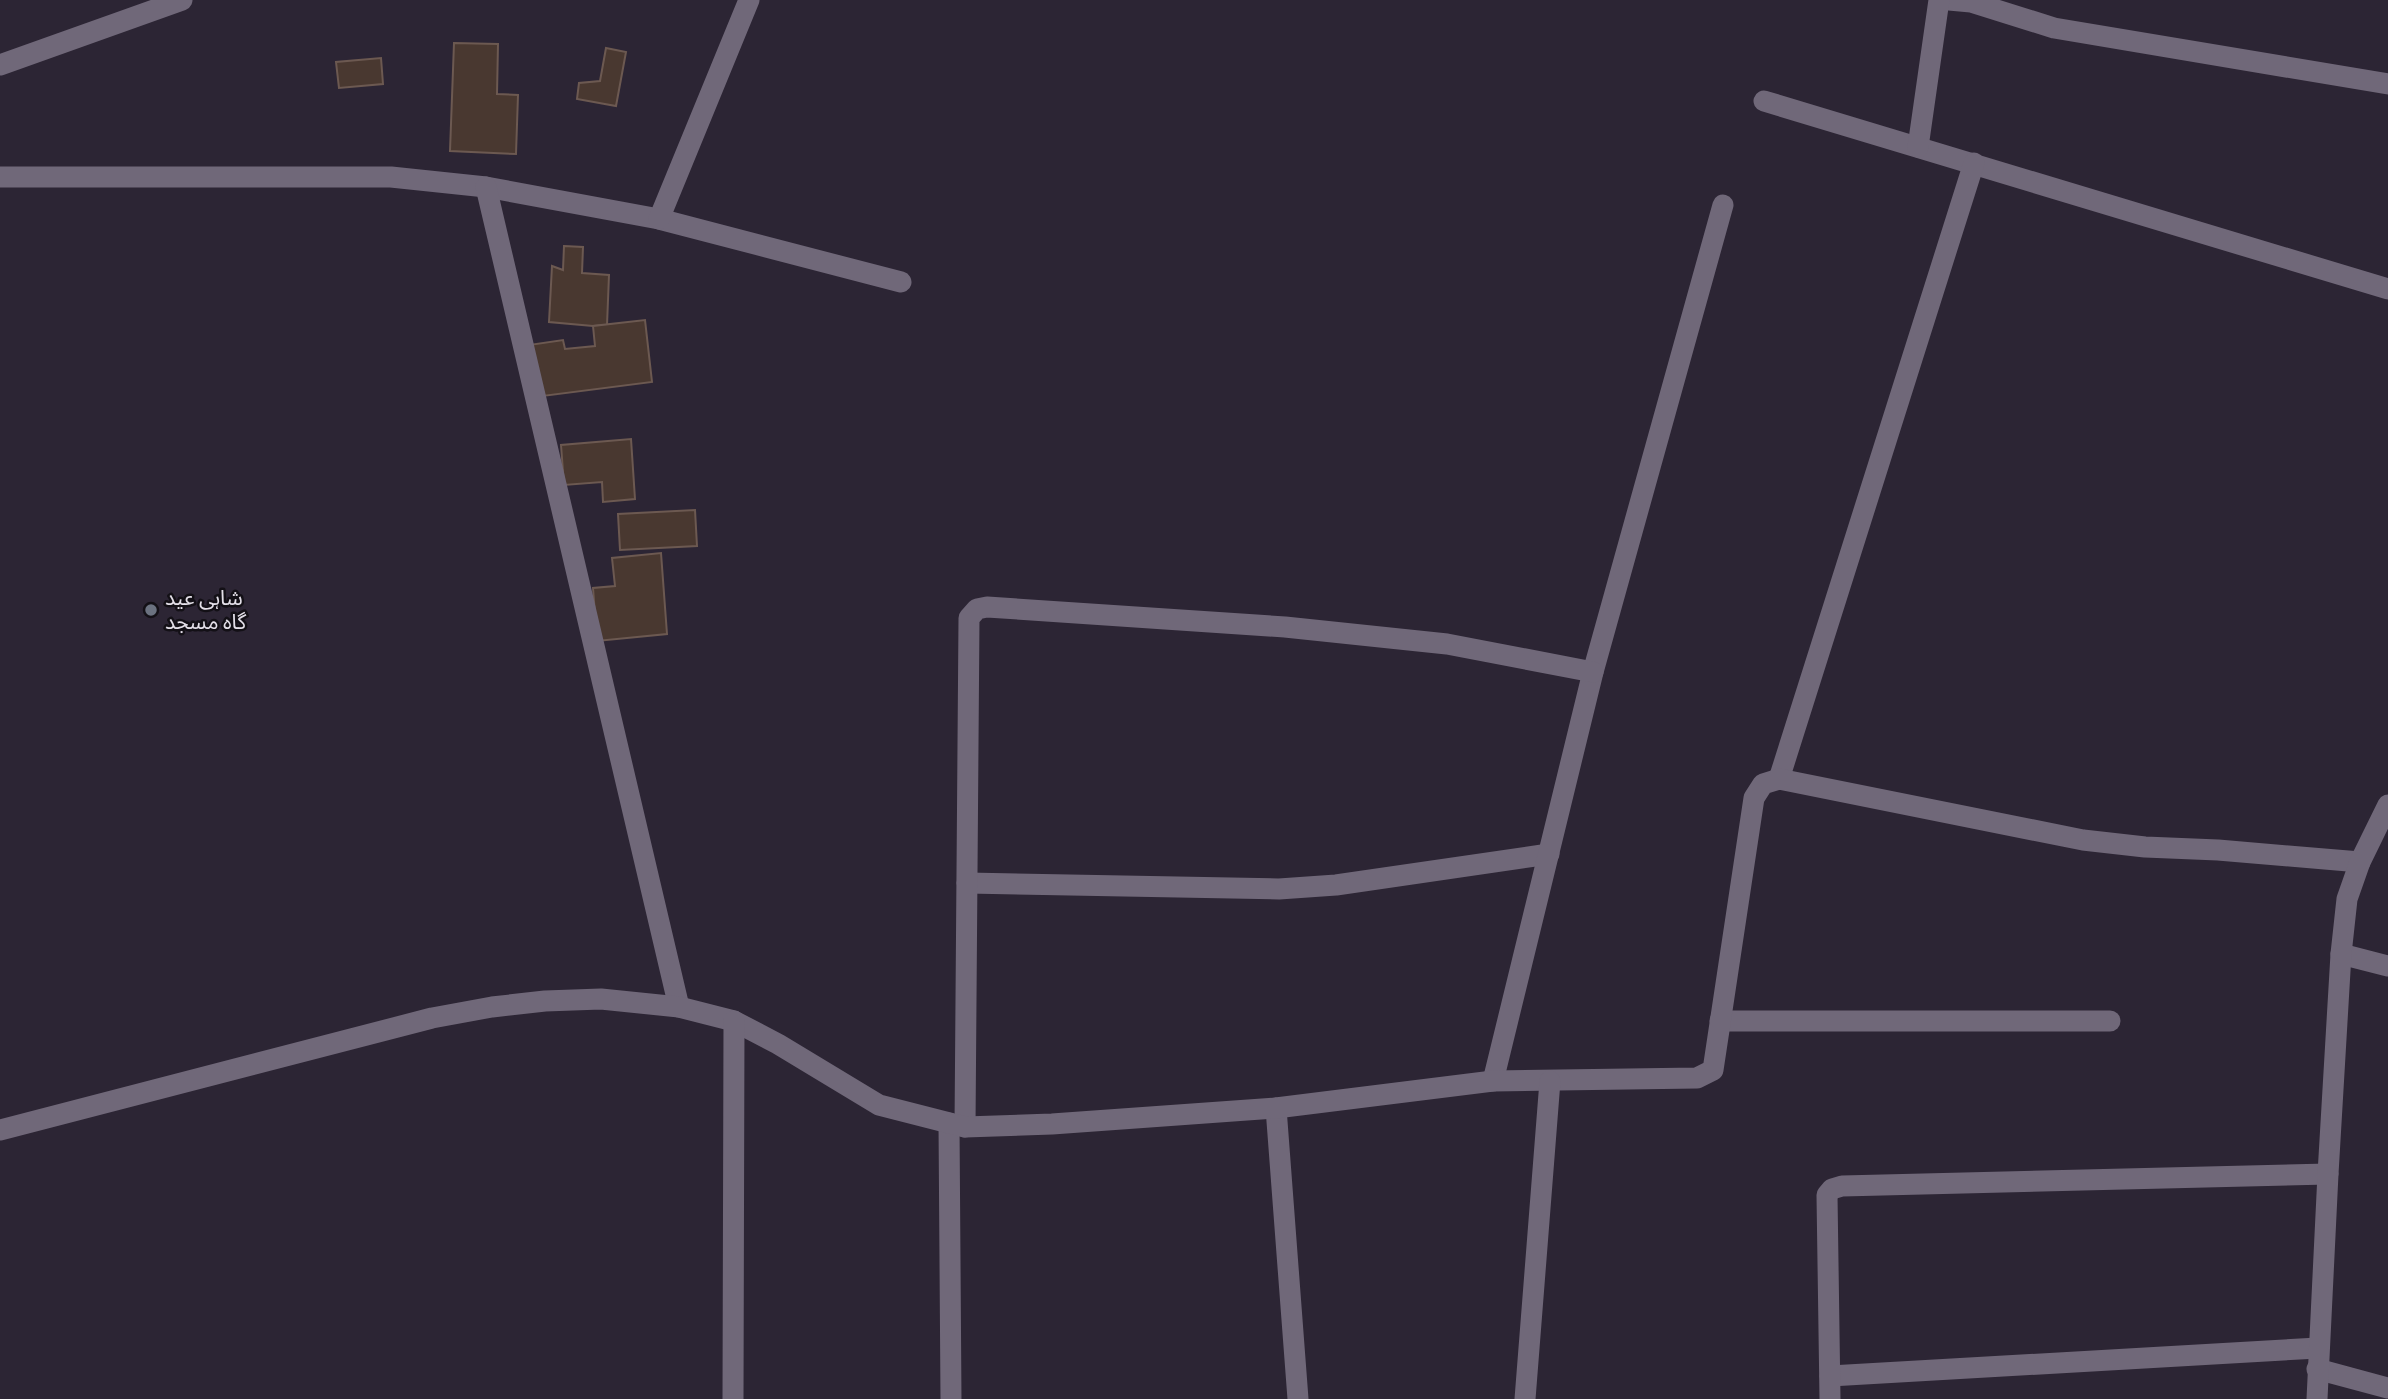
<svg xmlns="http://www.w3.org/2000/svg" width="2388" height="1399" font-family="'PT Sans Narrow','Noto Sans Arabic',sans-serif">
  <rect width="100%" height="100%" fill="#2c2534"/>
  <g fill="#493830" stroke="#6c5951" stroke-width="2">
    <path d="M454,43L498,44L497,94L518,95L516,154L450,151Z"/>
    <path d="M606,48L626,52L616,106L577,99L579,83L600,81Z"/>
    <path d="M381,58L383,84L339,88L336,62Z"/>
    <path d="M564,246L583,247L582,273L609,275L607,325L593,326L549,322L552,266L563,270Z"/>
    <path d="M645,320L652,382L535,397L529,345L563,340L565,349L595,346L593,326Z"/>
    <path d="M631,439L635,499L603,502L602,482L564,485L561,445Z"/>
    <path d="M695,510L697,546L620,550L618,514Z"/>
    <path d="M661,553L667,634L597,641L593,588L615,586L612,558Z"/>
  </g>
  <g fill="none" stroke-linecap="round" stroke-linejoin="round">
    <g stroke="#706879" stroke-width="21">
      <path d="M1949,0L1971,2L2054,28L2388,84"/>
      <path d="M0,65L182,0"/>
      <path d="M1764,101L2388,289"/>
      <path d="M1918,147L1939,0"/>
      <path d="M0,177H391L486,187L659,219L901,282"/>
      <path d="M486,187L679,1007"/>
      <path d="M659,219L749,0"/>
      <path d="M1779,779L1974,163"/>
      <path d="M967,883L1279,889L1336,885L1549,854"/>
      <path d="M2341,954L2388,966"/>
      <path d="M1720,1021H2110"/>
      <path d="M1493,1081L1593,672L1723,205"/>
      <path d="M1276,1108L1298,1399"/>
      <path d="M949,1123L951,1399"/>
      <path d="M965,1127L969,618L977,609L987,607L1285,627L1447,644L1593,672"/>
      <path d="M0,1130L432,1018L492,1007L545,1001L601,999L679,1007L734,1021L778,1044L879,1105L965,1127L1052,1124L1276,1108L1493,1081L1697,1078L1713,1070L1754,798L1763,784L1779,779L2083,840L2145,847L2218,850L2360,862"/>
      <path d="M2317,1369L2388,1388"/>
      <path d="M1830,1376L2318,1348"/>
      <path d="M733,1399L734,1021"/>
      <path d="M1525,1399L1550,1081"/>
      <path d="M1830,1399L1827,1195L1832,1189L1842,1186L2328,1174"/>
      <path d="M2317,1399L2328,1174L2341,954L2347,899L2360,862L2388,805"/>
    </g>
  </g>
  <circle fill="#6b7280" stroke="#131016" stroke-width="2.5" cx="151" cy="610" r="7"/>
  <g text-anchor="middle" stroke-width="5" stroke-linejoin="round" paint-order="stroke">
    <g font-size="21" fill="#e4e0e9" stroke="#131016" text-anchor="start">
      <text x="165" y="605">شاہی عید<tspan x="165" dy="24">گاہ مسجد</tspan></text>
    </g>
  </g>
</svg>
